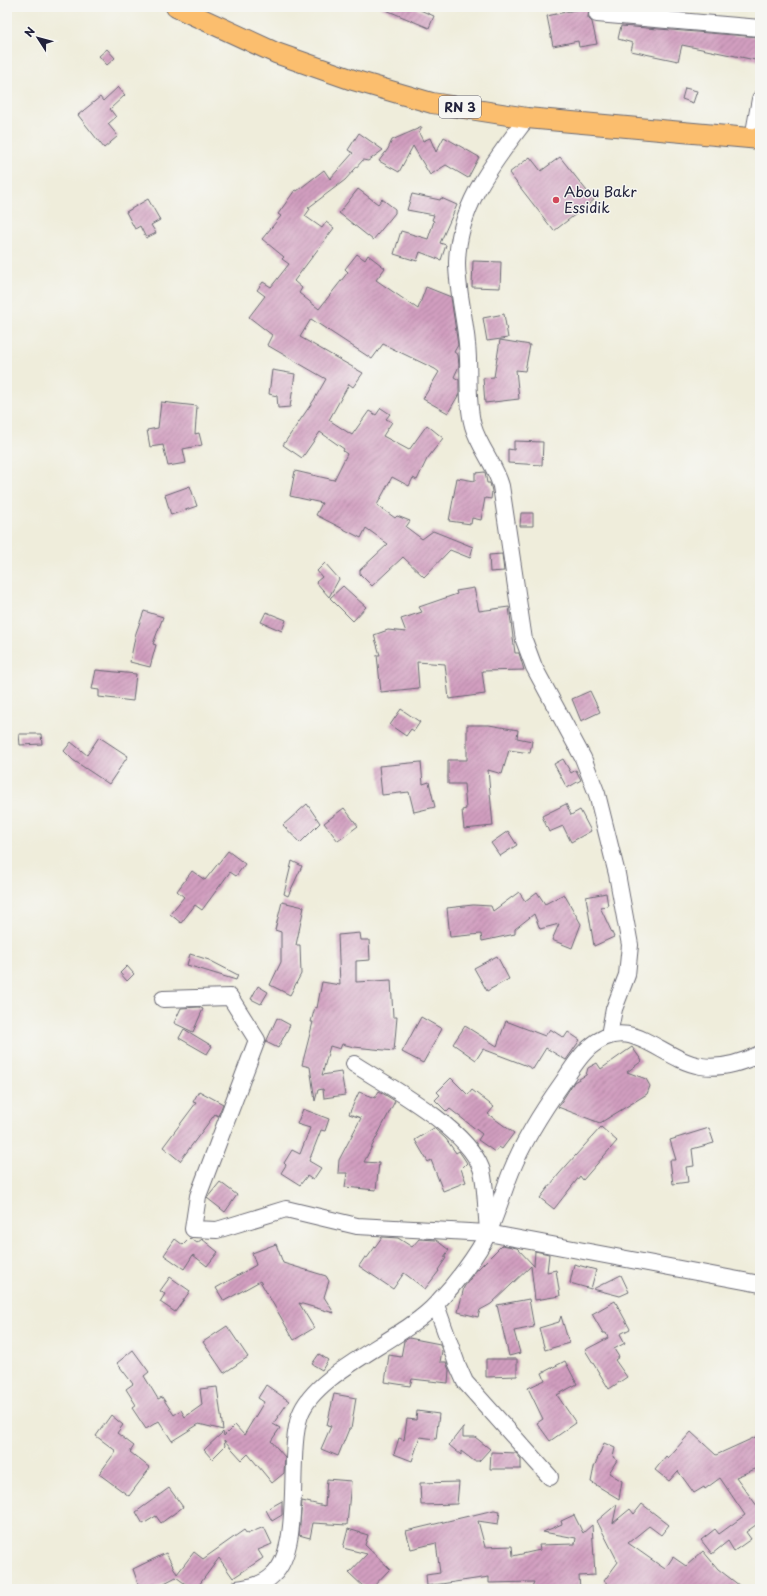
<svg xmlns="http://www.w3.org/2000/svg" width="767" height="1596" font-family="'Playpen Sans',sans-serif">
  <defs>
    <pattern id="building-hatch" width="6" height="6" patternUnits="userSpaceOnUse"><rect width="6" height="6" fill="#d19ebf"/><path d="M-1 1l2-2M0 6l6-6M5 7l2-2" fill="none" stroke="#a9809c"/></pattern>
  </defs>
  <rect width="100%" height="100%" fill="#f6f6f2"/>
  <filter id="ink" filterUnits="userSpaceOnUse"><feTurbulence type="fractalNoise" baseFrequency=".025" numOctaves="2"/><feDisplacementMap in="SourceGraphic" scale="8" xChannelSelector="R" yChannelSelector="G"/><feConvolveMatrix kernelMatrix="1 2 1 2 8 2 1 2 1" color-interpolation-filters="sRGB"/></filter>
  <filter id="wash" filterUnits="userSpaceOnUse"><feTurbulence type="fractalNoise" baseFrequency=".012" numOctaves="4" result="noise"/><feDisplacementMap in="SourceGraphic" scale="16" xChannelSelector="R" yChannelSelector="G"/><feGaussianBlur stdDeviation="0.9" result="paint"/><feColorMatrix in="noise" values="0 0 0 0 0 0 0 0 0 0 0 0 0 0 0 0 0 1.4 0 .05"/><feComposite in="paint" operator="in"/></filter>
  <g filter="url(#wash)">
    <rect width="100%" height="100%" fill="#efeddb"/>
    <g id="blocks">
      <g fill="url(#building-hatch)">
        <path d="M379,7H413L434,16L429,28Z"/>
        <path d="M589,7L588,18L592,22L597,44L579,47L578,41L553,46L547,16Z"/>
        <path d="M621,26L759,37L760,61L682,45L678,61L631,51L633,43L618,39Z"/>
        <path d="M107,49L115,58L107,65L99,56Z"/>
        <path d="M118,87L125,95L110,109L116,117L108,124L118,136L104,148L78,115L100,97L103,101Z"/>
        <path d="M685,88L697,91L693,103L682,99Z"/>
        <path d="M422,127L419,133L423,141L430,138L436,152L444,137L479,157L468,178L446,165L430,175L413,146L399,172L379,161L388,149L392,140Z"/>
        <path d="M359,133L383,150L368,161L363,160L345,180L308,208L310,209L305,216L322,228L326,222L334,228L294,281L302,288L299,293L319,309L348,272L345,269L357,254L365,260L368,255L385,268L376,280L418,309L426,287L451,297L458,345L454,352L458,355L459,366L454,377L459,380V394L448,413L423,399L439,372L435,369L383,344L372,359L311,319L300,337L363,373L353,387L349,384L329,420L352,435L369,411L376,415L381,408L390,414L386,419L392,422L383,436L409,450L427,425L443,438L427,459L417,480L413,478L409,486L392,477L377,505L395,518L397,516L410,521L406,527L422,539L433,531L473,547L470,558L450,550L424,577L403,557L372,586L360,574V570L388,544L366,528L361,538L316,515L322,503L290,496L295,471L334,480L347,454L343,451L344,449L320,432L302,458L283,445L314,400L326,379L267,345L272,335L249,317L265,296L257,290L263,282L271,287L289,264L282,259L284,257L262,239L281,216L278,214L295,190L297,191L324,170L330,179L353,153L348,150Z"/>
        <path d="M530,157L541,171L560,157L594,200L554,231L509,173Z"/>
        <path d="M358,189L378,204L382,199L395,209V213L373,240L339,213Z"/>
        <path d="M412,194L440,200L441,198L457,205L440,243L446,245L441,260L420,252L417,261L394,254L401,231L428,239L434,221L432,220L434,215L407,210Z"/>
        <path d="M148,199L160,220L151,225L156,233L146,238L140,226L135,229L126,212Z"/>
        <path d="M473,261L501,262L500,288L472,287Z"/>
        <path d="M504,314L508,338L487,341L483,318Z"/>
        <path d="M500,340L530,345L525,371L516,370L519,399L485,403L483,378L494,377Z"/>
        <path d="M272,370L295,374L290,407L278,408L277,396L269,394Z"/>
        <path d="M161,402L197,406L195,434L199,433L202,445L183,449L186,463L168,466L163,445L150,447L147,430L158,428Z"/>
        <path d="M514,441L543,442L542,465L508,463V449L514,450Z"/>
        <path d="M485,472L487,483H490L492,491L491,499L485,498L481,520L472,518L471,524L449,521L457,478L475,481V473Z"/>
        <path d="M190,486L197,506L171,515L165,495Z"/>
        <path d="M521,513H533V526H520Z"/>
        <path d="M502,554L504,571L490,572L489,555Z"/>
        <path d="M325,563L339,579L329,597L316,582L322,577L317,571Z"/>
        <path d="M343,586L366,607L353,621L330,598Z"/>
        <path d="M474,588L479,611L509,607L515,653H519L524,670L482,671L485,694L449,699L445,664L417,662L419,688L381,692L377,655H380L374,635L388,630L406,632L401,619L422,612L419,607L457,594L456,591Z"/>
        <path d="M144,611L163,617L153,644L156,645L150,667L130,662L136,633Z"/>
        <path d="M266,612L286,620L282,631L261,622Z"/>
        <path d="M96,670L136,674L133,701L99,697V690L92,689Z"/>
        <path d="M590,691L600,712L581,721L572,699Z"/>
        <path d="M401,709L420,722L414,731L411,729L406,736L390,725Z"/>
        <path d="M467,725H489L518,730L517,738L532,741L530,753L509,750L502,774L488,770L493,826L464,829L462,810L466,809L464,784H448V760H467Z"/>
        <path d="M19,734H41L42,744L20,745Z"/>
        <path d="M99,737L128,756L109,784L73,760L64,751L71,742L87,755Z"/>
        <path d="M563,759L571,773L576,770L581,780L567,788L554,764Z"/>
        <path d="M421,762L423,784L429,782L435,807L414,812L409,792L382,795L379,766Z"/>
        <path d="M307,804L320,823L300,843L283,825Z"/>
        <path d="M566,804L571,815L580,810L591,831L571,842L563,826L549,832L542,816Z"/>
        <path d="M344,808L358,826L338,841L324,823Z"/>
        <path d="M508,831L517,845L500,856L491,843Z"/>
        <path d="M228,851L245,864L236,876L230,872L202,910L195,905L181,923L170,914L184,897L177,891L192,871L205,880Z"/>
        <path d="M292,861L302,866L288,896L284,894Z"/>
        <path d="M519,892L525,901L537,892L545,904L564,894L581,924L572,948L552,940L559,924L540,929L534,914L515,929V934L482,941L481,934L450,937L447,908L473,905L491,906L493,911Z"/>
        <path d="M606,893L608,906L600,907L614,937L594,946L586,897Z"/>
        <path d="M282,902L304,907L296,945H300L301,974L290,995L270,985L281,962V932L275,930Z"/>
        <path d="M360,933L361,940H369L370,960L356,961V982L391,980L393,1017H397L394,1051L354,1047L342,1044L340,1049L330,1046L322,1075L341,1072L345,1095L324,1098L323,1089L318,1090L315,1101L310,1067L302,1065L313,1022H311L315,1007L317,1008L322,982L340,985L338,935Z"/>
        <path d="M190,954L209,960L238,975L236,980L187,965Z"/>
        <path d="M497,956L509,979L487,991L474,968Z"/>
        <path d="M127,966L134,974L127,981L120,973Z"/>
        <path d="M258,986L268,992L261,1004L251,999Z"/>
        <path d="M199,1007L203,1009L193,1032L174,1023L181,1008Z"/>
        <path d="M421,1017L442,1029L423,1063L402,1052Z"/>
        <path d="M277,1018L290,1025L278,1048L266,1042Z"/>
        <path d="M506,1021L545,1036L550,1029L564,1038L568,1032L580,1040L566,1060L546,1048L533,1069L525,1065L483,1049L476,1060L453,1044L465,1026L497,1046Z"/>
        <path d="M184,1029L212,1046L207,1054L179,1038Z"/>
        <path d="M632,1047L642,1061L627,1072L646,1079L650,1086L647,1094L600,1123L558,1107L574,1082L586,1075L588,1068L597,1063L601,1069Z"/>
        <path d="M451,1078L468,1095L472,1090L494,1107L488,1114L514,1133L502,1149L499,1147L495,1152L478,1140L482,1134L450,1109L447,1112L435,1100L440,1095L437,1092Z"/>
        <path d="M199,1091L223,1104L218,1116L215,1114L180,1161L163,1147L196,1103L193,1102Z"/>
        <path d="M379,1091L395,1101L364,1162L379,1163L376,1190L345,1187L347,1173H338L339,1160L361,1118L349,1114L359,1092L375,1098Z"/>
        <path d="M303,1109L329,1119L325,1131L321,1130L309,1161L321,1168L313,1180L307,1176L300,1185L281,1173L286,1165L284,1163L292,1150L300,1154L310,1128L297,1124Z"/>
        <path d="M601,1127L617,1141L583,1180L580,1176L554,1209L540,1198L559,1174Z"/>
        <path d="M434,1128L446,1139L456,1153L459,1151L467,1163L461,1169L466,1182L443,1191L431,1160L428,1162L415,1140Z"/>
        <path d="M709,1128L714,1143L692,1149L694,1166L686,1167L688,1182L673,1184L670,1160H676L670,1140Z"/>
        <path d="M220,1182L237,1195L225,1212L207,1198Z"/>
        <path d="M382,1237L398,1238L412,1247L419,1239L436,1240L449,1250L444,1257L446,1258L438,1270L439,1271L425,1289L404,1273L393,1289L359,1266L365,1257L367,1258Z"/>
        <path d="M190,1238L197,1243L202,1239L218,1252L207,1266L193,1255L184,1269L164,1255L175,1239L183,1245Z"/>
        <path d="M276,1244L283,1263L326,1276L329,1281L324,1297L334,1313L299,1303L314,1328L294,1340L260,1281L224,1301L216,1288L256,1265L252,1253Z"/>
        <path d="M502,1245L517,1248L534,1266L535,1251L549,1254L547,1272L556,1270L560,1296L535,1300L531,1266L491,1304L480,1310L478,1317L458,1312L464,1287L476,1271Z"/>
        <path d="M574,1264L596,1270L591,1289L570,1283Z"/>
        <path d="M621,1275L629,1292L620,1296L593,1289Z"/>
        <path d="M170,1277L190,1291L175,1312L160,1302L165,1294L160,1291Z"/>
        <path d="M529,1299L534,1327L514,1331L520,1353L509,1356L497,1305Z"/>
        <path d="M615,1301L630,1329L620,1334L625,1343L614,1349L619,1357L615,1360L627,1377L609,1389L585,1350L608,1338L606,1333H603L592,1314Z"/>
        <path d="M561,1316L569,1343L545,1350L539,1328L559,1322Z"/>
        <path d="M227,1326L248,1357L224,1373L203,1342Z"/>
        <path d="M409,1338L440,1344L442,1351L440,1362H446L449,1370L448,1383L412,1379L410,1386L385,1382L389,1355L401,1357L404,1341Z"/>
        <path d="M133,1350L149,1372L144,1376L158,1399L162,1397L174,1415L181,1410L185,1417L202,1405L200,1389L217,1387L223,1430L199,1424L172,1441L159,1421L146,1429L132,1408L136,1405L126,1389L133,1384L117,1363Z"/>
        <path d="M319,1354L328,1360L322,1370L312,1364Z"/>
        <path d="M486,1359H517V1376L486,1377Z"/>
        <path d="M565,1361L577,1384L557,1395L576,1423L550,1441L537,1423L543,1419L528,1388L545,1380L542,1373Z"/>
        <path d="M266,1385L289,1401L273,1424L280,1428L271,1441L285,1457L284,1473L272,1483L248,1454L242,1460L224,1440L225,1446L212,1459L204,1450L223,1432L224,1436L235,1425L244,1435L264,1402L258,1398Z"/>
        <path d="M334,1394L356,1398L351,1429H349L338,1456L321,1449L331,1426L327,1425Z"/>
        <path d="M417,1411L439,1414L436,1439L420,1437L412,1461L394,1454L399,1438L404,1440L407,1419L416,1420Z"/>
        <path d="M111,1415L123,1425L117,1433L134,1446L130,1452L150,1468L129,1496L99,1474L116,1451L96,1436Z"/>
        <path d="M463,1427V1437H475L490,1449L479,1461H474L461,1451V1455L449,1445Z"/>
        <path d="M691,1432L716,1455L760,1435V1467L736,1477L760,1510V1522L746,1532L751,1539L734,1551L728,1541L712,1554L701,1540L715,1529L719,1534L745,1515L720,1478L705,1489L704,1487L694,1493L678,1471L669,1481L655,1470L666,1456L668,1458Z"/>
        <path d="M604,1443L615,1448L613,1457L617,1460L609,1473L622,1481L619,1499L591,1482L594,1467Z"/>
        <path d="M491,1452L516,1453L521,1459V1469H490Z"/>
        <path d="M327,1479L351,1481L347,1525L313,1523L310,1538L299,1535L302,1501L325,1506Z"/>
        <path d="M459,1482L457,1504L421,1505L420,1483Z"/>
        <path d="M169,1488L183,1507L161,1523L156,1516L143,1524L136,1512Z"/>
        <path d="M282,1501V1515L272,1521L266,1510Z"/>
        <path d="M617,1504L613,1523L630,1509L634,1514L642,1504L669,1525L661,1535L649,1526L628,1543L665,1569L673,1557L686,1566L703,1551L718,1569L744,1589H615L604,1581L618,1562L597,1521Z"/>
        <path d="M494,1510L500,1511L498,1524L478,1521L485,1547L512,1546L513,1556L540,1550L539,1545L575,1544L576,1538L543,1532L562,1524L561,1521L574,1515L583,1533L592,1525L595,1575L579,1576L580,1589H531L534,1582L489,1583V1577L427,1586L426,1575L440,1573L436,1543L411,1549L406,1531Z"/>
        <path d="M264,1527L272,1544L258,1550L263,1558L233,1578L219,1558L196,1589H192L176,1577L153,1589H140L133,1569L166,1553L177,1574L194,1552L203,1559L244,1530L247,1534Z"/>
        <path d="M348,1529L368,1535L365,1545L390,1569L371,1589H366L349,1573L367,1554L343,1548Z"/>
      </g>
    </g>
  </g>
  <g filter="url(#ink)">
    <use href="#blocks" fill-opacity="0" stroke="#6a6973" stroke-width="1"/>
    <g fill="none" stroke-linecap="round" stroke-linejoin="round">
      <defs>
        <g id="minor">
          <path d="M597,14L760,28"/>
          <path d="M527,118C494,162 458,205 457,263C457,289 465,318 467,344C470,371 466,400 473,426C479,447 495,464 501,486L524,640L534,667L583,758L597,794L617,874L630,945L627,975L614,1009L609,1035"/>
          <path d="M753,138L760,99"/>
          <path d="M163,999L230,997L257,1040L198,1196L193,1229L217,1230L286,1209L357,1226L488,1233L760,1284"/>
          <path d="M354,1064C390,1087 466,1128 481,1168C486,1181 486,1214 488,1229"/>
          <path d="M436,1305L457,1364L465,1382L550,1477"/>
          <path d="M237,1589C250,1587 263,1585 273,1575C304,1546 286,1455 300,1415C316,1371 404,1340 437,1303C455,1284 477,1256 488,1233C497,1213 503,1192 511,1172C524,1139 543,1110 563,1082C571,1070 579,1056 590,1047C630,1012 660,1059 701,1066C720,1069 743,1062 760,1054"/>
        </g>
        <path id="major" d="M176,7L276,53L353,80L432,103L527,118L760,139"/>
      </defs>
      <use href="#minor" stroke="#6a6973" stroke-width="18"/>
      <use href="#major" stroke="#6a6973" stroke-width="22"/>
      <use href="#minor" stroke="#fff" stroke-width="16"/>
      <use href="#major" stroke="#fbbe6e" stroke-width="20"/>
    </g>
  </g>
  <circle fill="#d1495b" stroke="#f6f6f2" stroke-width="1.5" cx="556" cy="200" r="4"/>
  <g text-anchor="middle" stroke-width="3" stroke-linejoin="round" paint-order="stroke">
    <rect fill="#f6f6f2" stroke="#626272" stroke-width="1" x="439" y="96" width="42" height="22" rx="3"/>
    <g font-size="13" font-weight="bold" fill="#22223b">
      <text x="460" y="112">RN 3</text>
    </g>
    <g font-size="14" fill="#22223b" stroke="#f6f6f2" text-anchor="start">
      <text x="564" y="197">Abou Bakr<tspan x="564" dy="16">Essidik</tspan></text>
    </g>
  </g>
  <rect width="767" height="1596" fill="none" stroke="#f6f6f2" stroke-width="24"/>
  <g transform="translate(38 38) rotate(306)" stroke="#f6f6f2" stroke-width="3" paint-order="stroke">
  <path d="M0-3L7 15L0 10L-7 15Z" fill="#22223b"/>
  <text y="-6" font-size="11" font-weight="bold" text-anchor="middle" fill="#22223b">N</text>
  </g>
</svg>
